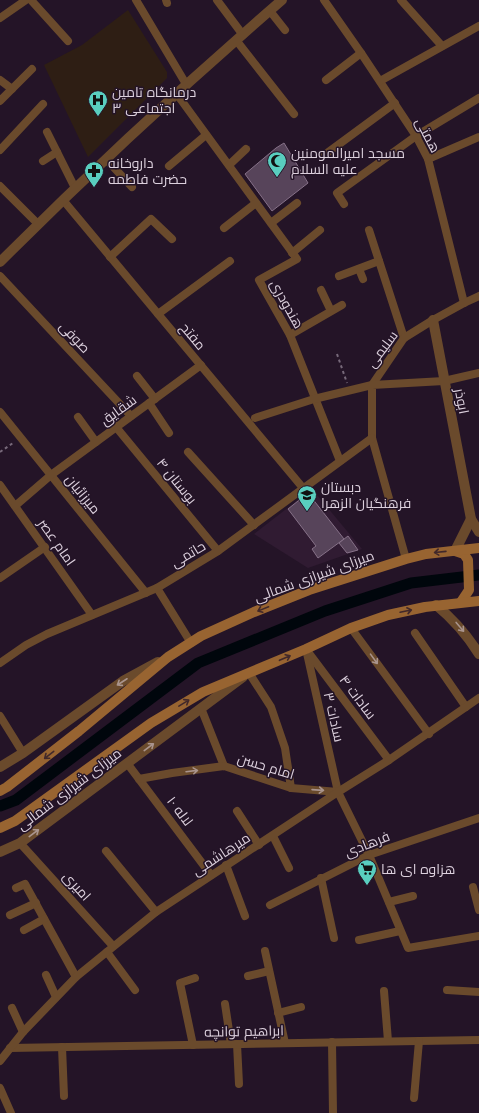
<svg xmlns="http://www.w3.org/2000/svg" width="479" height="1113" font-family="Helvetica,Cairo,sans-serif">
  <rect width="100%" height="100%" fill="#241427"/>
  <path fill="#301b32" d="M312,489L362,549L308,568L254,534Z"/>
  <path fill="#2e1e14" d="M128,10L167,72V78L88,157L44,65L82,45Z"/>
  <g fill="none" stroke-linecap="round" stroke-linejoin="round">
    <path stroke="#00060c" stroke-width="11" d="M0,806L16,800L198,663L325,611L411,583L479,575"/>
  </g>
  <g fill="#57445a" stroke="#867188">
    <path d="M284,143L308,183L272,211L245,174L276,148Z"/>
    <path d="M308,493L344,539L318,558L312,549L316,546L288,509Z"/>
    <path d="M348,536L358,550L347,553L339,543Z"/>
  </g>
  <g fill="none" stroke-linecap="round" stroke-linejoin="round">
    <g stroke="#77697a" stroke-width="2" stroke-dasharray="3 3" stroke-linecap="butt">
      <path d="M337,354L347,383"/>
      <path d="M0,452L13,443"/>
    </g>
    <g stroke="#6a4a2c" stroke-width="8">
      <path d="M31,0L68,41"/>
      <path d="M136,0L186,84"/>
      <path d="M166,0L167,3"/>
      <path d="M217,0L243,35"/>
      <path d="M324,0L361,53L416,136L428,159L464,303"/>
      <path d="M401,0L442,46"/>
      <path d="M270,11L285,30"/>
      <path d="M0,18L26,0"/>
      <path d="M236,40L294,114"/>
      <path d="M0,80L12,89"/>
      <path d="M326,80L361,53"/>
      <path d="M380,81L479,26"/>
      <path d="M176,93L297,259L259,280L290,335L340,461"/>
      <path d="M0,101L32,69"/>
      <path d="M47,132L75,188"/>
      <path d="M0,150L43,104"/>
      <path d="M323,156L395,103"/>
      <path d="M106,159L132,187"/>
      <path d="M428,159L479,137"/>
      <path d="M43,161L57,152"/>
      <path d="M229,165L246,149"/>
      <path d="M169,166L206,135"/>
      <path d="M0,186L38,224"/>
      <path d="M63,200L303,488"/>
      <path d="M344,204L337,193L416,136L479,98"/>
      <path d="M271,223L297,203"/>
      <path d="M224,228L256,203"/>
      <path d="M369,230L404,338"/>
      <path d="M292,253L320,230"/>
      <path d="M110,257L151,219L172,239"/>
      <path d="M359,269L363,279"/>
      <path d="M0,276L131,416"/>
      <path d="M339,276L379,261"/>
      <path d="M321,290L331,311"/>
      <path d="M158,314L230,261"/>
      <path d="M290,335L342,305"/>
      <path d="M137,376L155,399"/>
      <path d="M149,403L169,433"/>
      <path d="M0,412L146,593"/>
      <path d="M78,417L96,442"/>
      <path d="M255,418L314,399L372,385L404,338L433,320L464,303L479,296"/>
      <path d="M116,427L218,551"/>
      <path d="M188,452L254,525"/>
      <path d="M0,485L92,615"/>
      <path d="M15,506L51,475L201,365"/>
      <path d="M406,559L372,438V385L444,381L479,373"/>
      <path d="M0,578L45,547"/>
      <path d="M157,588L191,643"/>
      <path d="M351,628L429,734"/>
      <path d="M415,633L466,707"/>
      <path d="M306,649L338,792L369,855L408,948L479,936"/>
      <path d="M308,652L389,760"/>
      <path d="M0,663L26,645L47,634L157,588L218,551L372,438"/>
      <path d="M249,673L271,707L285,748L291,788"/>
      <path d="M201,708L224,766"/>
      <path d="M0,716L23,753"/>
      <path d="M127,763L211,875"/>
      <path d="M139,779L172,773L224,766L291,788L338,792"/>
      <path d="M237,811L259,845"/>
      <path d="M273,836L289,868"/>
      <path d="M20,843L113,946"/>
      <path d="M106,851L156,912"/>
      <path d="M226,865L245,916"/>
      <path d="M321,878L334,938"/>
      <path d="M473,887L479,910"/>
      <path d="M16,888L25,884L76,977"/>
      <path d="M389,902L413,896"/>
      <path d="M270,905L369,855L479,818"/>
      <path d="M10,915L36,903"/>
      <path d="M24,930L44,919"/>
      <path d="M359,940L400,931"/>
      <path d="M265,951L285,1043"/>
      <path d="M107,952L135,990"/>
      <path d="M46,975L56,997"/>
      <path d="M248,976L269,971"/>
      <path d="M447,990L479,992"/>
      <path d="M384,991L388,1041"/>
      <path d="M225,1004L231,1044"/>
      <path d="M12,1008L23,1032"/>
      <path d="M278,1013L301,1007"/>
      <path d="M332,1042L333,1113"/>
      <path d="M237,1044L239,1084"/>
      <path d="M193,1045L180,983L195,978"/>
      <path d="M62,1047L64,1096"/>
      <path d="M10,1048L479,1040"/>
      <path d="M0,1061L23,1032L76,977L156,912L338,792L389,760L479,698"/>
      <path d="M0,1088L11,1113"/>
      <path d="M414,1098L419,1041"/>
    </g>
    <g stroke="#6a4a2c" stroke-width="10">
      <path d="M0,262C91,171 185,84 282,0"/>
      <path d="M433,320L471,519L479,532"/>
      <path d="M455,551L471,519"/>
      <path d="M436,605C453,619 467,635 479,654"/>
      <path d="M0,767L23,753L123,681L158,662"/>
      <path d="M0,852L20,843L243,677"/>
    </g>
    <g stroke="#986431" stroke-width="10">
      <path d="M455,551L464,554L468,560L469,590L461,602"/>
      <path d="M0,791L7,787L79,731L168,657L201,636L254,612L309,590L406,559L426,554L479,548"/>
      <path d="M0,828L15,821L151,723L203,692L306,649L351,628L388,615L425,607L479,601"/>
    </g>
  </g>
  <defs><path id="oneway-shaft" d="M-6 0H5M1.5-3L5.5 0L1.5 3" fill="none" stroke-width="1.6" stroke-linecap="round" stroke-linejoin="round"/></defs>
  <g stroke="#41282a">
    <use href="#oneway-shaft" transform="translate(440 552) rotate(174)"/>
    <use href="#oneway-shaft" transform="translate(263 609) rotate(158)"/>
    <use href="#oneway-shaft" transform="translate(406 611) rotate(-12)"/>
    <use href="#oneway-shaft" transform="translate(285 658) rotate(-23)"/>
    <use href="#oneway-shaft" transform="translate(184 703) rotate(-31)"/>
    <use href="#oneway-shaft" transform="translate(49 755) rotate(142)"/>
  </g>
  <g stroke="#a9948d">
    <use href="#oneway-shaft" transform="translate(460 627) rotate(50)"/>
    <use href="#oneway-shaft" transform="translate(374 659) rotate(54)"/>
    <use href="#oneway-shaft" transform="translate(122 682) rotate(147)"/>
    <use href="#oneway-shaft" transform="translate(149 747) rotate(-37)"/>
    <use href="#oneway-shaft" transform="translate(192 771) rotate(-7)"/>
    <use href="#oneway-shaft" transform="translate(318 790) rotate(4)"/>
    <use href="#oneway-shaft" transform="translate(34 833) rotate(-37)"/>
  </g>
  <defs>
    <symbol id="hospital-pin" viewBox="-11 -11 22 30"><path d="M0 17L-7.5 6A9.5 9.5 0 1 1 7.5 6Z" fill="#59cebf" stroke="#241427"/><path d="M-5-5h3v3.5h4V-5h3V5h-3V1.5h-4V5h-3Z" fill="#111"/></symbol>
    <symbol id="mosque-pin" viewBox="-11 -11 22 30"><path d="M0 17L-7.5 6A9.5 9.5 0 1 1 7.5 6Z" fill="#59cebf" stroke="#241427"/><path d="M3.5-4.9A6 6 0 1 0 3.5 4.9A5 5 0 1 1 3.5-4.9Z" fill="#111"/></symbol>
    <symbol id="pharmacy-pin" viewBox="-11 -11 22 30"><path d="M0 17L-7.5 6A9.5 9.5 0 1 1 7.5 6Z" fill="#59cebf" stroke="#241427"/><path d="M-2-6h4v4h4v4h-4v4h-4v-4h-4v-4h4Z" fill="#111"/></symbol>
    <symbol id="school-pin" viewBox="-11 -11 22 30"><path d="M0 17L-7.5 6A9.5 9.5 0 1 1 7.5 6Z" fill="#59cebf" stroke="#241427"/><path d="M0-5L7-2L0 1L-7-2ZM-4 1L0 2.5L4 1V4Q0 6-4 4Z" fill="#111"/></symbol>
    <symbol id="supermarket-pin" viewBox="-11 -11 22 30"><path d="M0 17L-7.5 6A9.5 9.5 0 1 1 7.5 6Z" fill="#59cebf" stroke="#241427"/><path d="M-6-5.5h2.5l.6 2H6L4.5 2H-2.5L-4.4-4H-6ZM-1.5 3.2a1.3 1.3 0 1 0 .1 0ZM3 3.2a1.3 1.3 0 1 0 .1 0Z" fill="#111"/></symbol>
  </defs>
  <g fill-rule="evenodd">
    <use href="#hospital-pin" x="87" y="89" width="22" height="30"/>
    <use href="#mosque-pin" x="266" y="150" width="22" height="30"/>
    <use href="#pharmacy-pin" x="83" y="160" width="22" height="30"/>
    <use href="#school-pin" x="296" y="484" width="22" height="30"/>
    <use href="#supermarket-pin" x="356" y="858" width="22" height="30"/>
  </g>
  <g text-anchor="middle" stroke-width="3" stroke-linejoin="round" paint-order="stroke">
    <g font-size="14" fill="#dcd0dd" stroke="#241427" text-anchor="start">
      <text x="112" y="97">درمانگاه تامین<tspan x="112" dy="16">اجتماعی ۳</tspan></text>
      <text x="291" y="158">مسجد امیرالمومنین<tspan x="291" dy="16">علیه السلام</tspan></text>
      <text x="108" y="168">داروخانه<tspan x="108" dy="16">حضرت فاطمه</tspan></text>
      <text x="321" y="492">دبستان<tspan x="321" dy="16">فرهنگیان الزهرا</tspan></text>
      <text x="381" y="874">هزاوه ای ها</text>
    </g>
    <g font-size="14" fill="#dcd0dd" stroke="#241427">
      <text transform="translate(428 135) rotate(62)" y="5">همتی</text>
      <text transform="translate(287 304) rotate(61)" y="5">هندودری</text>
      <text transform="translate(193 336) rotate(50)" y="5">مفتح</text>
      <text transform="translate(75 337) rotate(47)" y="5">صوفی</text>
      <text transform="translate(382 349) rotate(-53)" y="5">سلیمی</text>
      <text transform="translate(462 401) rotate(79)" y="5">ابوذر</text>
      <text transform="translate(118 410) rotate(-36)" y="5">شقایق</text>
      <text transform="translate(177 481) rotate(51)" y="5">بوستان ۴</text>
      <text transform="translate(83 494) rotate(51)" y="5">میرزائیان</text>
      <text transform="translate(57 542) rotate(55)" y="5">امام عصر</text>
      <text transform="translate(188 554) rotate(-31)" y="5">حاتمی</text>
      <text transform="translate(314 576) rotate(-20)" y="5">میرزای شیرازی شمالی</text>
      <text transform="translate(358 697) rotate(53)" y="5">سادات ۴</text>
      <text transform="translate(334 717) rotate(77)" y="5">سادات ۳</text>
      <text transform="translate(266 766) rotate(17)" y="5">امام حسن</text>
      <text transform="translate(69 789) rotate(-37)" y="5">میرزای شیرازی شمالی</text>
      <text transform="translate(180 811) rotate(53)" y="5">لاله ۱۰</text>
      <text transform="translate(367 844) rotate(-22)" y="5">فرهادی</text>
      <text transform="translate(221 854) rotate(-33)" y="5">میرهاشمی</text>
      <text transform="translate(77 886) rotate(48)" y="5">امیری</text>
      <text transform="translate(244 1031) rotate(-1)" y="5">ابراهیم توانچه</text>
    </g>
  </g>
</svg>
